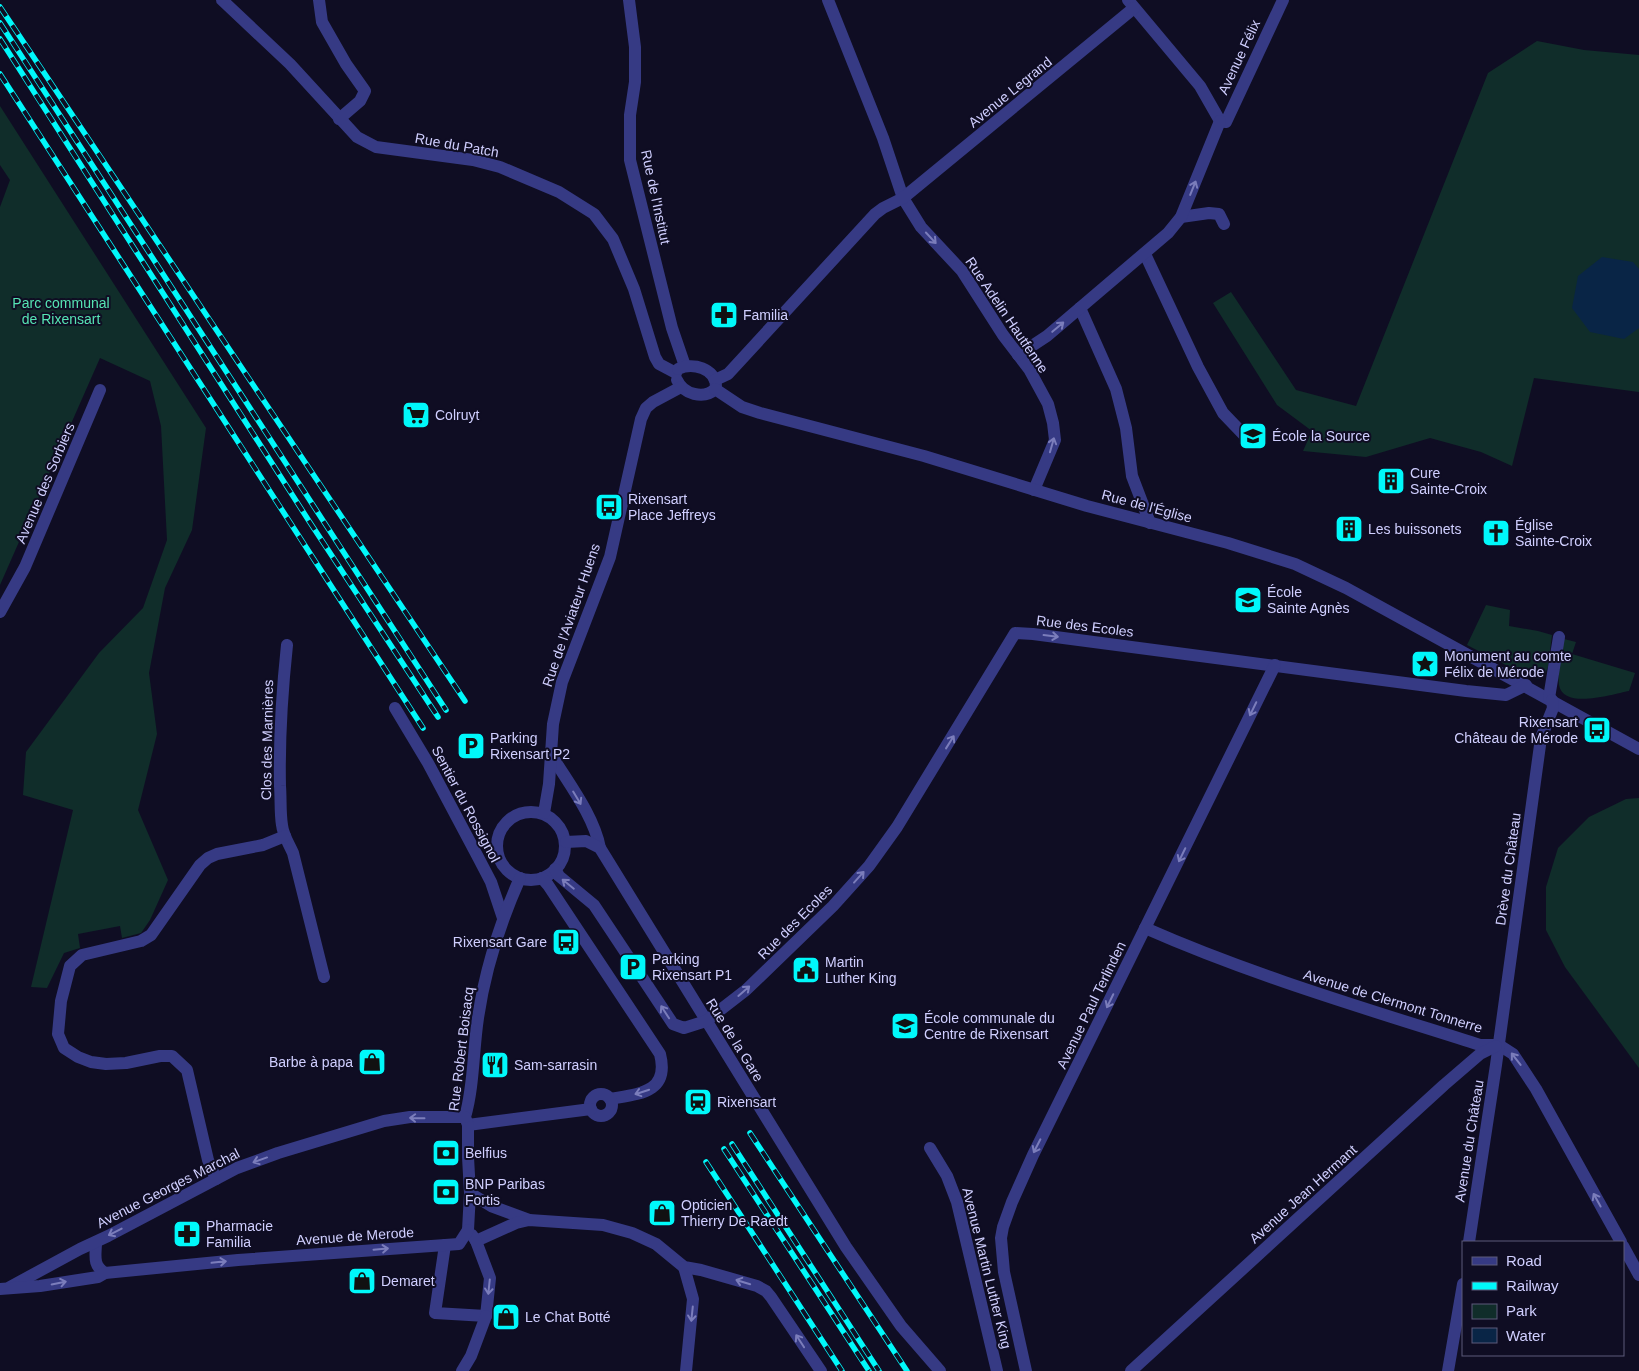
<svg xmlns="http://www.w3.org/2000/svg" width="1639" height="1371" font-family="Arial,sans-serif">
  <rect width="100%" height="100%" fill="#0f0d23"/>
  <g fill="#102d2a">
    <path d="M1537,41L1584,50L1639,55V392L1534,378L1512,466L1481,452L1430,438L1366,457L1303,451L1312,431L1277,405L1213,303L1231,292L1296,390L1356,406L1488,73Z"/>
    <path d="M0,106L206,428L192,530L165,588L149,673L157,734L138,810L168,880L150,920L141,933L122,938L120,926L78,934L80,948L64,953L47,988L31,987L73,810L23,795L26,752L99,653L143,608L167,540L161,426L150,381L100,358L0,585V207L10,180L0,165Z"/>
    <path d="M1486,605L1510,610L1509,626L1538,631L1552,635L1548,667L1543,678L1533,679L1467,645Z"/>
    <path d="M1564,639L1576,642L1572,654L1635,673L1629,691C1613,694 1563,710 1559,685C1557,671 1562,653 1564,639Z"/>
    <path d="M1639,798V1068L1565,967L1546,930V887L1558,848L1589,817L1626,799Z"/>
  </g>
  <path fill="#092546" d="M1602,257L1633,262L1639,269V328L1624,339L1590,332L1572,308L1578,276Z"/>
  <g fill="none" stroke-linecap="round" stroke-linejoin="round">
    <g stroke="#363a84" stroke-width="12">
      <path d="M222,0L290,64L357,137L376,147L473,160L500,167L559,192L594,214L613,239L634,289L655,357L659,364L676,373"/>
      <path d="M319,0L322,22L346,64L365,91L360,101L339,119"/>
      <path d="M629,0L635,47V82L630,115V160L672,328L685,366"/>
      <path d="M828,0L883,138L903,198L921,227L962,271L1003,335L1029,369L1048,404L1053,423L1055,440L1034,490"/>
      <path d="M1128,0L1200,86L1220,121"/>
      <path d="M1220,121L1226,122L1283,0"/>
      <path d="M1181,217L1209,213L1219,214L1224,224"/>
      <path d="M1145,254L1198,367L1223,413L1246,437"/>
      <path d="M1080,308L1116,389L1126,428L1132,476L1150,523"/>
      <path d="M1018,355L1047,336L1168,233L1181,217L1220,121"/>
      <path d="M678,369C692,362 716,368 716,387"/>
      <path d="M677,380C683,394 704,400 715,389"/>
      <path d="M715,380L728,374L875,214L883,208L903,198L1134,8"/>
      <path d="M715,389L742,407L760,413L924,456L1087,506L1228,543L1295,564L1346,588L1639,749"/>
      <path d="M0,612L25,567L100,390"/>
      <path d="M287,645C282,692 279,739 280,786C281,799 280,813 282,825C283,835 289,844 293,853L324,977"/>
      <path d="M1549,698L1559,637"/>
      <path d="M395,708L428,763L479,859L491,882L503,918"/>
      <path d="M552,756C569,784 594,816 600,848"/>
      <circle cx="531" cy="846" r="34"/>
      <path d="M544,813L549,784L553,724L562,682L610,557L641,419L646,408L653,402L681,387"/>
      <path d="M566,842L586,841L600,848L846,1247L901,1326L940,1371"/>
      <path d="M555,869L559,876L594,905L673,1024L684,1028L706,1021L746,990L833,906L869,866L897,827L1015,633L1033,634L1466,691L1506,695L1526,685"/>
      <path d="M542,878L548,885L660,1054C670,1093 638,1094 610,1099"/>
      <path d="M1145,928C1254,976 1367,1009 1480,1045H1499L1513,1054L1536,1089L1621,1242"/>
      <circle cx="601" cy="1105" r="11"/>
      <path d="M468,1125L591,1109"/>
      <path d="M930,1148L947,1176L957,1202L997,1371"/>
      <path d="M216,1179L208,1160L187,1070L172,1056H160L126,1063L106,1064L91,1062L78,1057L64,1048L58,1034L61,1001L70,966L82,955L141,941L151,935L200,865L208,858L217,854L263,845L285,836"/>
      <path d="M470,1193L491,1206L529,1220"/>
      <path d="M468,1230L470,1193L468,1157V1125L465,1117C474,1086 473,1051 478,1018C485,970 500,923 520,878"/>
      <path d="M476,1241L516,1223L529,1220L603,1225L632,1233L656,1244L684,1267L701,1270L757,1286L766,1291L771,1297L821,1371"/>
      <path d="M96,1242C96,1255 92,1265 105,1273"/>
      <path d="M1469,1242L1496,1065L1541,738L1553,708L1552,700"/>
      <path d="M445,1245L435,1313L486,1316L490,1278L476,1241L472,1235"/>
      <path d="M1623,1246L1639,1275"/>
      <path d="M684,1267L693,1299L686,1371"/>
      <path d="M10,1287L80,1249L108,1236L237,1168L278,1153L384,1121L410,1117H465"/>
      <path d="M0,1289L40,1286L98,1277L105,1273L238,1260L459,1244L468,1230"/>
      <path d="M462,1371L471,1356L486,1316"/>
      <path d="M1026,1371L1004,1272L1001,1238L1003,1227L1012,1202L1033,1155L1275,665"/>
      <path d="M1131,1371L1444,1085L1480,1054L1496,1046"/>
      <path d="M1448,1371L1463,1284"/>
    </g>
    <defs>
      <g id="rail">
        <path d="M0,7L465,701"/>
        <path d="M0,23L446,710"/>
        <path d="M0,39L309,521L438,717"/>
        <path d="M0,74L423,728"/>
        <path d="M750,1133L907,1371"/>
        <path d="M732,1144L879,1371"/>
        <path d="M724,1149L869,1371"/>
        <path d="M706,1162L842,1371"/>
      </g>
    </defs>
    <use href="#rail" stroke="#00f8fa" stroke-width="5.5"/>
    <use href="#rail" stroke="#0f0d23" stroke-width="4" stroke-dasharray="11" stroke-linecap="butt"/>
  </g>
  <defs><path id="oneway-shaft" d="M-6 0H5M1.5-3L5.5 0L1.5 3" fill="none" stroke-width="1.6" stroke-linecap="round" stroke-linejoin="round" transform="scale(1.25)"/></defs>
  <g stroke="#7b7dbb">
    <use href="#oneway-shaft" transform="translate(1193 188) rotate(-68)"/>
    <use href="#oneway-shaft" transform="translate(931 238) rotate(47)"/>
    <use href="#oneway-shaft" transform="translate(1058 327) rotate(-40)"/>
    <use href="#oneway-shaft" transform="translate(1052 445) rotate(-74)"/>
    <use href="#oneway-shaft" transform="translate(1051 636) rotate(7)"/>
    <use href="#oneway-shaft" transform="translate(1253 709) rotate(116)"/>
    <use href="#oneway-shaft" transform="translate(950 742) rotate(-58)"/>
    <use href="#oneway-shaft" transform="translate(577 798) rotate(59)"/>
    <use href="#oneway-shaft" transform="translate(1182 855) rotate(116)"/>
    <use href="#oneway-shaft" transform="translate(859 877) rotate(-48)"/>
    <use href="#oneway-shaft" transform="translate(568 884) rotate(-141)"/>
    <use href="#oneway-shaft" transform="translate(744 991) rotate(-41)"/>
    <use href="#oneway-shaft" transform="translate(1110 1001) rotate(116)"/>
    <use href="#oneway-shaft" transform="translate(665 1012) rotate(-123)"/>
    <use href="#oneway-shaft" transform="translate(1516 1059) rotate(-128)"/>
    <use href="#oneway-shaft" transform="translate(642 1092) rotate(162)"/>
    <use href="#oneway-shaft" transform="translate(417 1118) rotate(-179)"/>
    <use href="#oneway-shaft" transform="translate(1037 1146) rotate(117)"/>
    <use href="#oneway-shaft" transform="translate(260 1160) rotate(160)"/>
    <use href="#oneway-shaft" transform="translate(1597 1200) rotate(-119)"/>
    <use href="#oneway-shaft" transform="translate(115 1232) rotate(153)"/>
    <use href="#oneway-shaft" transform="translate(381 1249) rotate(-5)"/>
    <use href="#oneway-shaft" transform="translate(219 1262) rotate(-6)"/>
    <use href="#oneway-shaft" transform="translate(743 1282) rotate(-163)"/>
    <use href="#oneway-shaft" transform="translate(59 1283) rotate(-11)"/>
    <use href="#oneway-shaft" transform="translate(489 1287) rotate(96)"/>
    <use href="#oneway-shaft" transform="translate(692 1314) rotate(96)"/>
    <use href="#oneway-shaft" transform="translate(800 1341) rotate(-123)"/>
  </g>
  <defs>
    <symbol id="pharmacy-square" viewBox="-11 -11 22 22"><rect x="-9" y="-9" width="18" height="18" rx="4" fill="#00f8fa" stroke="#0f0d23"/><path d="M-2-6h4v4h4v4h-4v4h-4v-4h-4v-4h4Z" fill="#111"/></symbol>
    <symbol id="supermarket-square" viewBox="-11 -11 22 22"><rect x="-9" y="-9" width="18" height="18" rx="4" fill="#00f8fa" stroke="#0f0d23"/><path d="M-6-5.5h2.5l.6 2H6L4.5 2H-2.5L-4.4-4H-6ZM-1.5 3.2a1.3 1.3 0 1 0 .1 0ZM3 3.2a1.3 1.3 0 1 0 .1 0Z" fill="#111"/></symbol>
    <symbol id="school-square" viewBox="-11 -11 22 22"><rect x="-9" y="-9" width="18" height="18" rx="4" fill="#00f8fa" stroke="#0f0d23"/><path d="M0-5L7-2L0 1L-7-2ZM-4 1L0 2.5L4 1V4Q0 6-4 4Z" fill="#111"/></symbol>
    <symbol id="building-square" viewBox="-11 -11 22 22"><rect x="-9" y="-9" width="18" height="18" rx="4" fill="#00f8fa" stroke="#0f0d23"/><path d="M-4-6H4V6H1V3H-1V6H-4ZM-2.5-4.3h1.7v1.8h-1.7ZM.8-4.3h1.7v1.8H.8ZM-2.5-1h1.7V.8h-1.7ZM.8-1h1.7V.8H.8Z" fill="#111"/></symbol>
    <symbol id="bus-square" viewBox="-11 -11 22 22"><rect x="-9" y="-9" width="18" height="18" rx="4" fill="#00f8fa" stroke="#0f0d23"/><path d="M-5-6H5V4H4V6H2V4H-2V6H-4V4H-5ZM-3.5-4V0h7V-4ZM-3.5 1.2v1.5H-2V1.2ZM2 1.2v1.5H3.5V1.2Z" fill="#111"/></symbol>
    <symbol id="church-square" viewBox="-11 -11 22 22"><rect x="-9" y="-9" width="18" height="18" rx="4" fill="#00f8fa" stroke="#0f0d23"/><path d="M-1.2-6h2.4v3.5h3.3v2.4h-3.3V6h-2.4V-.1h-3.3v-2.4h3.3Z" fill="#111"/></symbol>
    <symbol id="sight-square" viewBox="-11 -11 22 22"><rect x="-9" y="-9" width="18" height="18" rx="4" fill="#00f8fa" stroke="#0f0d23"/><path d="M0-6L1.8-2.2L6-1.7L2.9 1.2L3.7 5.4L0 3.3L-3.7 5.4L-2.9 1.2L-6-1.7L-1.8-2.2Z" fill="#111"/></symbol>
    <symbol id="parking-square" viewBox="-11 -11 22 22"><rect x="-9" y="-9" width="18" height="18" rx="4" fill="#00f8fa" stroke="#0f0d23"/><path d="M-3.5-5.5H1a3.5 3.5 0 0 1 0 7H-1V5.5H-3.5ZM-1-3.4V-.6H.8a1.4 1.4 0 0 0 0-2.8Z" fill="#111"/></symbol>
    <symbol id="civic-square" viewBox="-11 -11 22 22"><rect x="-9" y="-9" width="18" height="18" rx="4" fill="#00f8fa" stroke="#0f0d23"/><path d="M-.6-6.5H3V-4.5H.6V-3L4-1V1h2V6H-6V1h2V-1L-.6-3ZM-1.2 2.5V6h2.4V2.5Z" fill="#111"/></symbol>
    <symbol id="shop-square" viewBox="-11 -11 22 22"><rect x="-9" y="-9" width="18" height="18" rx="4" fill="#00f8fa" stroke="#0f0d23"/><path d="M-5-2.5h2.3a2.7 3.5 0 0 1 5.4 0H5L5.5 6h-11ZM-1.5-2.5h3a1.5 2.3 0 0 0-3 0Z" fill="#111"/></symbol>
    <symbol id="restaurant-square" viewBox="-11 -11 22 22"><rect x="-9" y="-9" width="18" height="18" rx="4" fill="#00f8fa" stroke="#0f0d23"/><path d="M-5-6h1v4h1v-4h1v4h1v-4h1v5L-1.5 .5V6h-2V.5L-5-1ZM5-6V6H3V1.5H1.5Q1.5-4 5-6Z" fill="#111"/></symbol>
    <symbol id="station-square" viewBox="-11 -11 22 22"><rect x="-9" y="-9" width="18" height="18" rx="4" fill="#00f8fa" stroke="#0f0d23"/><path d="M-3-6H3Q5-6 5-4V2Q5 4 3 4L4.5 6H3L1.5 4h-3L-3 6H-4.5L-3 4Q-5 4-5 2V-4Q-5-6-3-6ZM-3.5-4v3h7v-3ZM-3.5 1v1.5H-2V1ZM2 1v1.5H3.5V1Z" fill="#111"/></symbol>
    <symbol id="bank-square" viewBox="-11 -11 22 22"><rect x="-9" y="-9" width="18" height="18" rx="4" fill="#00f8fa" stroke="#0f0d23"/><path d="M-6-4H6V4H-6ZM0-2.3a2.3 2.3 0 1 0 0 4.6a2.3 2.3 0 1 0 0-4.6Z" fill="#111"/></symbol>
  </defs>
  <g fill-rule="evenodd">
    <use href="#pharmacy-square" x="708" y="299" width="32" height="32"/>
    <use href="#supermarket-square" x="400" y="399" width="32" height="32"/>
    <use href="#school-square" x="1237" y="420" width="32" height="32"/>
    <use href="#building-square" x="1375" y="465" width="32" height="32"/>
    <use href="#bus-square" x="593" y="491" width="32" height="32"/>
    <use href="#building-square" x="1333" y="513" width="32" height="32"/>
    <use href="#church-square" x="1480" y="517" width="32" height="32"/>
    <use href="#school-square" x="1232" y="584" width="32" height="32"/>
    <use href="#sight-square" x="1409" y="648" width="32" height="32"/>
    <use href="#bus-square" x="1581" y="714" width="32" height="32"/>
    <use href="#parking-square" x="455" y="730" width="32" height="32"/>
    <use href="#bus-square" x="550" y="926" width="32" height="32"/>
    <use href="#parking-square" x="617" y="951" width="32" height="32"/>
    <use href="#civic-square" x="790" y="954" width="32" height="32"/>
    <use href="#school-square" x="889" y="1010" width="32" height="32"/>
    <use href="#shop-square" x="356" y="1046" width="32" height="32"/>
    <use href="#restaurant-square" x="479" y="1049" width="32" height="32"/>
    <use href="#station-square" x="682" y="1086" width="32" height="32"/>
    <use href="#bank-square" x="430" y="1137" width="32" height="32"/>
    <use href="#bank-square" x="430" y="1176" width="32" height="32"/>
    <use href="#shop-square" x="646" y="1197" width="32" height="32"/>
    <use href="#pharmacy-square" x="171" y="1218" width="32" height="32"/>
    <use href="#shop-square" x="346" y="1265" width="32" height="32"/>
    <use href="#shop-square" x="490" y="1301" width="32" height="32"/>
  </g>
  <g text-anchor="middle" stroke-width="4" stroke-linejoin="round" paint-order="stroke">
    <g font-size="14" fill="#d0cfff" stroke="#0f0d23">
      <text transform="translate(1239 57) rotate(-65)" y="5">Avenue Félix</text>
      <text transform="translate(1010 92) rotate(-39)" y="5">Avenue Legrand</text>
      <text transform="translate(457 145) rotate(10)" y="5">Rue du Patch</text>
      <text transform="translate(656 197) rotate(78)" y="5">Rue de l'Institut</text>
      <text transform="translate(1007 315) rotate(56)" y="5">Rue Adelin Hautfenne</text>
      <text transform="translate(45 483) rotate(-67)" y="5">Avenue des Sorbiers</text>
      <text transform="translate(1147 506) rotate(15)" y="5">Rue de l'Église</text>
      <text transform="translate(571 615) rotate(-71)" y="5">Rue de l'Aviateur Huens</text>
      <text transform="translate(1085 626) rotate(7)" y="5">Rue des Ecoles</text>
      <text transform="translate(267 740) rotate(-89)" y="5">Clos des Marnières</text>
      <text transform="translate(466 804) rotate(62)" y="5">Sentier du Rossignol</text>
      <text transform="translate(1508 869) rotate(-82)" y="5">Drève du Château</text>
      <text transform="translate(795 922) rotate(-45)" y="5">Rue des Ecoles</text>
      <text transform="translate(1393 1001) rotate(17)" y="5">Avenue de Clermont Tonnerre</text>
      <text transform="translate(1091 1005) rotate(-64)" y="5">Avenue Paul Terlinden</text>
      <text transform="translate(735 1040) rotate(58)" y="5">Rue de la Gare</text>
      <text transform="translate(461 1049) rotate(-83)" y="5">Rue Robert Boisacq</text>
      <text transform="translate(1469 1141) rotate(-81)" y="5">Avenue du Château</text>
      <text transform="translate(168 1188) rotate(-27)" y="5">Avenue Georges Marchal</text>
      <text transform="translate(1303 1194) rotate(-42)" y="5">Avenue Jean Hermant</text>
      <text transform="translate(355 1236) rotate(-4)" y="5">Avenue de Merode</text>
      <text transform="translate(987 1268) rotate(76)" y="5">Avenue Martin Luther King</text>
    </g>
    <g font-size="14" fill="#56e4b4" stroke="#0f0d23">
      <text x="61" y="308">Parc communal<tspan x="61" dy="16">de Rixensart</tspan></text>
    </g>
    <g font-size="14" fill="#d0cfff" stroke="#0f0d23" text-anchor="start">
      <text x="743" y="320">Familia</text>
      <text x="435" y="420">Colruyt</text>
      <text x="1272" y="441">École la Source</text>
      <text x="1410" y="478">Cure<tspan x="1410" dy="16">Sainte-Croix</tspan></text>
      <text x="628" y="504">Rixensart<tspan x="628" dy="16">Place Jeffreys</tspan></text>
      <text x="1515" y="530">Église<tspan x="1515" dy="16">Sainte-Croix</tspan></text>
      <text x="1368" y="534">Les buissonets</text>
      <text x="1267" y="597">École<tspan x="1267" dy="16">Sainte Agnès</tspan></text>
      <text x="1444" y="661">Monument au comte<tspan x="1444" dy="16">Félix de Mérode</tspan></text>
      <text x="1578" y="727" text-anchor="end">Rixensart<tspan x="1578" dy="16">Château de Mérode</tspan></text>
      <text x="490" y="743">Parking<tspan x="490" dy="16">Rixensart P2</tspan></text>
      <text x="547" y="947" text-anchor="end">Rixensart Gare</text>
      <text x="652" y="964">Parking<tspan x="652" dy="16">Rixensart P1</tspan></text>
      <text x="825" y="967">Martin<tspan x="825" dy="16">Luther King</tspan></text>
      <text x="924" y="1023">École communale du<tspan x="924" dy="16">Centre de Rixensart</tspan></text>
      <text x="353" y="1067" text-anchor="end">Barbe à papa</text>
      <text x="514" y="1070">Sam-sarrasin</text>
      <text x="717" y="1107">Rixensart</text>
      <text x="465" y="1158">Belfius</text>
      <text x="465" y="1189">BNP Paribas<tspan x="465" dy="16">Fortis</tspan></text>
      <text x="681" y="1210">Opticien<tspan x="681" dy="16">Thierry De Raedt</tspan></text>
      <text x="206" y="1231">Pharmacie<tspan x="206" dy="16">Familia</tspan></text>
      <text x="381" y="1286">Demaret</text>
      <text x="525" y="1322">Le Chat Botté</text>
    </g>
  </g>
  <rect x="1462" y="1241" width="162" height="115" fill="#0f0d23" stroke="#5c5b7b"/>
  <rect x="1472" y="1257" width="25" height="8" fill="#363a84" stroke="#5c5b7b"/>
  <text x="1506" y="1266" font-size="15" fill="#d0cfff">Road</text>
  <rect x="1472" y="1282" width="25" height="8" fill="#00f8fa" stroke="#5c5b7b"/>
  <text x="1506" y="1291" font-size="15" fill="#d0cfff">Railway</text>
  <rect x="1472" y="1304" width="25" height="15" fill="#102d2a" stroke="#5c5b7b"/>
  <text x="1506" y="1316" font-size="15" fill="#d0cfff">Park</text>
  <rect x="1472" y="1328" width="25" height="15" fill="#092546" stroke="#5c5b7b"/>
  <text x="1506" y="1341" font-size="15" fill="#d0cfff">Water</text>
</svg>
